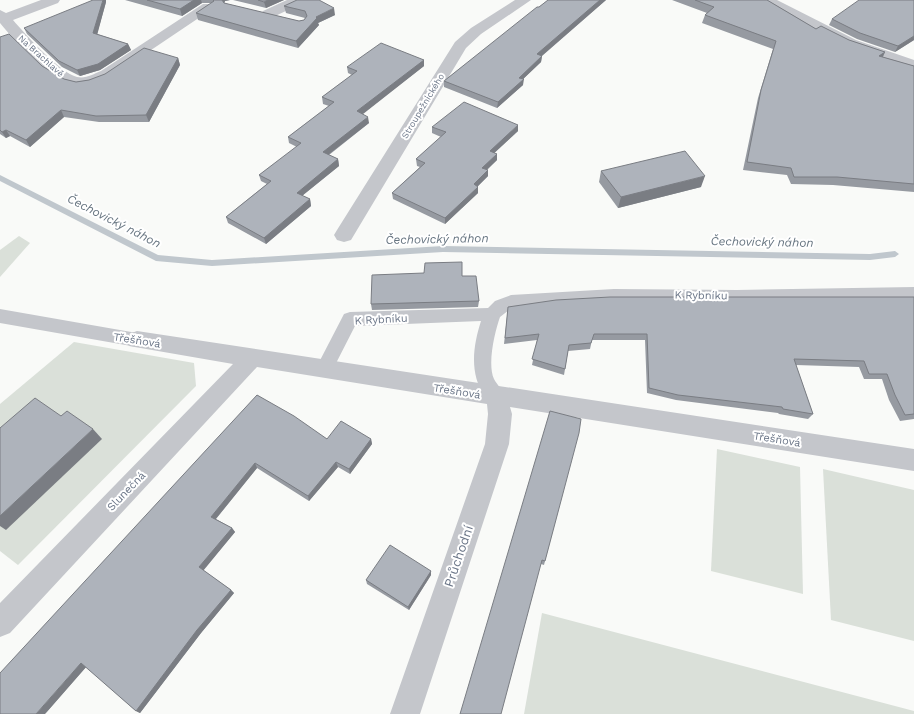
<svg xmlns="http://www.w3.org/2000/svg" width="914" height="714" font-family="'Work Sans',sans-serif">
  <rect width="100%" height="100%" fill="#f9faf8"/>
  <g fill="#dae0d9">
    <path d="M19,236L30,243L0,277V250Z"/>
    <path d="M74,342L194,363L196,386L18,565L0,551V404Z"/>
    <path d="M717,449L800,467L803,594L711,571Z"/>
    <path d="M823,469L914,490V641L831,620Z"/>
    <path d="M542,613L914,711V714H524Z"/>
  </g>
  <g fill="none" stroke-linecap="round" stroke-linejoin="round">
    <path fill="#c0c7cd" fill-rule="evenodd" d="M0,175L158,255L212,260L443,246L870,254L895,251L899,254L895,257L870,260L443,252L212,266L156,261L0,181Z"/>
    <g fill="#c4c6cb" fill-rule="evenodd">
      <path d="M914,287V299L737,302L614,301L513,307L500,317C495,331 487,364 494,379C497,385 503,390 506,397L504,403C495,406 491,404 485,396C469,374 473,346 481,321L355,326L330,375L324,377L318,375L315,370L344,314L350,312L488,308L495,301L511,295L614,289L737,290Z"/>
      <path d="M0,309L137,333L143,335L146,340L143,345L137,347L0,323Z"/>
    </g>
    <g fill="#c4c6cb" fill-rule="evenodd">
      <path d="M41,0H60L58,3L13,20C25,34 60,73 77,77C86,79 93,74 101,71L203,4H213L215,7L111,77C102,82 90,87 79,87C50,85 18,44 0,23V10L6,13Z"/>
      <path d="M287,0H305L303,3L273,17H263L261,14L263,11Z"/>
      <path d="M515,0H531L481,34L466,48L351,240L344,242L337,240L334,235L337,230L455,42L471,28Z"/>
      <path d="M137,331L914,449V471L510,407L512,414L509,444L420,714H390L485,444L488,414L487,404L257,367L10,633L0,637V603L233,364L129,346L126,340L129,334Z"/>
    </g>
    <path fill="#c4c6cb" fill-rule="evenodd" d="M759,0H777L856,40L914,60V70L846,46L761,3Z"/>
  </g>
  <g fill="#969aa1">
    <path d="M125,0H230L225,1L224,3L299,21L304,20L305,18L286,13L284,6L335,15L318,23L319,25L298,48L198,20L196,13L212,3H202L182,16Z"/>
    <path d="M233,0H284L266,8Z"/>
    <path d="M548,0H606L542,56L541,62L523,79V85L497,108L444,87V81Z"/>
    <path d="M672,0H767L816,29L885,52L883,57L914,66V192L833,185L791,184L787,175L743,170L758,98L773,49L702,23L705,15L707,13Z"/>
    <path d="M914,0V40L895,52L857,39L829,25L832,19Z"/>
    <path d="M106,2L97,34L128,44L131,50L100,70L80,76L62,67L27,34L24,28Z"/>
    <path d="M0,37L42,66L64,79L76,82L89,80L178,58L180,65L149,122H99L64,117L30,147L10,136L6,138L0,134Z"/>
    <path d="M424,60V66L362,114L369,123L329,155L338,159L339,166L302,196L310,199L311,206L266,244L228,223L226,217L267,184L261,181L259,175L297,147L289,143L288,137L329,106L323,104L322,97L352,75L348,73L347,67Z"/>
    <path d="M432,127L518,131L494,153L497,154V160L487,170L488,176L478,186V193L445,224L393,199L392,193L420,167L417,166L416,159L441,137L432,133Z"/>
    <path d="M601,171L701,187L618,208L599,182Z"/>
    <path d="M462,276L479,301L478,307L372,310L371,304Z"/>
    <path d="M914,297V419L900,421L889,400L882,379H864L859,367L796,365L813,414L808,419L779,414L778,413L676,400L647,393L645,340H592L590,349L568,351L564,375L532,365L537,340L504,344L508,307Z"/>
    <path d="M257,395L327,439H371L372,444L350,474L338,467L309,501L257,468L216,519L232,528L235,532L203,570L231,590L234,593L201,633L140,713L136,711L86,667L45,714Z"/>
    <path d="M581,419L544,565L541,564L460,714Z"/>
    <path d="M431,571V575L409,610L367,584L366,580Z"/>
  </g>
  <g fill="#7a7d83">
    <path d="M103,0H106V2L96,39L93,33Z"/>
    <path d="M194,0H201L202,3L182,16L180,9Z"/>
    <path d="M221,0H230L225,1L223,6Z"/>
    <path d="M268,0H284L266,8L264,2Z"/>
    <path d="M600,0H606L537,60V54Z"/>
    <path d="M334,8L335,15L318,23L319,25L298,48L296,41L316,17Z"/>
    <path d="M914,36V40L895,52L898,46Z"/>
    <path d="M128,44L131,50L100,70L80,76L77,70Z"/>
    <path d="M885,52L881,60L879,56Z"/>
    <path d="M542,56L541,62L520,82L524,79L523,85L497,108L498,102L519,78Z"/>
    <path d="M178,58L180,65L149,122L146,115Z"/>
    <path d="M424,60V66L358,118L357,111Z"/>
    <path d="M61,110L64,117L30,147L26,140Z"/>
    <path d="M368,117L369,123L324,158L323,152Z"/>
    <path d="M518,125V131L490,157V151Z"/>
    <path d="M6,130L10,136L6,138L2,132Z"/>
    <path d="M497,154V160L482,174V168Z"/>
    <path d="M338,159L339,166L298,199L297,193Z"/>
    <path d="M488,170V176L473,191L474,184Z"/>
    <path d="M705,176L701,187L618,208L621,197Z"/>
    <path d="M478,187V193L445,224V218Z"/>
    <path d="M310,199L311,206L266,244L264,238Z"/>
    <path d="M93,429L102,439L6,530L0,526V516Z"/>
    <path d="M371,439L372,444L350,474L349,469Z"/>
    <path d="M336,462L338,467L309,501L308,496Z"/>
    <path d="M255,463L257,468L214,521L211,517Z"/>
    <path d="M232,528L235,532L203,571L199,567Z"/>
    <path d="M431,571V575L409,610L408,607Z"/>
    <path d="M231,590L234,593L201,633L140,713L136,711L197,630Z"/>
    <path d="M81,663L87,666L45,714H36Z"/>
  </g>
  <g fill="#aeb3bb" stroke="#7a7d83">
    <path d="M93,0H103L93,33L128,44L98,64L77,70L59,61L24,28Z"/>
    <path d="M147,0H194L180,9Z"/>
    <path d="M213,0H222L224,3L299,21L304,20L307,16L305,11L284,6L297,0H319L334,8L316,17L317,18L296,41L196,13L214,1Z"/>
    <path d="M258,0H268L264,2Z"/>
    <path d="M548,0H600L537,54L542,56L519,78L524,79L498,102L444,81L537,7H539Z"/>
    <path d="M695,0H767L816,29L821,26L849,40L885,52L879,56L914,66V184L837,177H794L791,168L747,162L761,90L776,41L705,15L714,7Z"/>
    <path d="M859,0H914V36L898,46L860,33L832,19Z"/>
    <path d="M9,34L42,66L64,79L76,82L89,80L105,74L144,48L178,58L146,115L96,116L61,110L26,140L6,130L2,132L0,130V37Z"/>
    <path d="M381,43L424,60L357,111L368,117L323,152L338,159L297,193L310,199L264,238L226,217L271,181L259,175L301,143L288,137L334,102L322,97L357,71L347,67Z"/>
    <path d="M464,102L518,125L490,151L497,154L482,168L488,170L474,184L478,187L445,218L392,193L425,163L416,159L446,132L432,127Z"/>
    <path d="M685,151L705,176L621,197L601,171Z"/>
    <path d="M462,262V276H476L479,301L371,304L372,275L424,273L425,263Z"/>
    <path d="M610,297H914V414L905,415L895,395L887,374H869L864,361L794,359L813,414L783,409L782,407L678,395L649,388L647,334H594L591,343L569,345L565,369L532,359L539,334L505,338L508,307L556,300Z"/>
    <path d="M257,395L294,416L327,439L341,421L371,439L349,469L336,462L308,496L255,463L211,517L232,528L199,567L231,590L197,630L136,711L81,663L36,714H0V673Z"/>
    <path d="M35,398L61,416L67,411L93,429L0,516V428Z"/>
    <path d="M550,411L581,419L579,433L545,561L542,560L501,714H460Z"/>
    <path d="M390,545L431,571L408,607L366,580Z"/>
  </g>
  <g text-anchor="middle" stroke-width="4" stroke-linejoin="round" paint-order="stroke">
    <g font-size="9" fill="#6a7587" stroke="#fff">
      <text transform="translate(41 56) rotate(42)" y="3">Na Brachlavě</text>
      <text transform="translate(423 106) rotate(-59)" y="3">Stroupežnického</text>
    </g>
    <g font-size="11" fill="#6a7587" stroke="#fff">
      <text transform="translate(701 295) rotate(1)" y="4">K Rybníku</text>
      <text transform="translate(381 319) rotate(-3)" y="4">K Rybníku</text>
      <text transform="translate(137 340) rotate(9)" y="4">Třešňová</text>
      <text transform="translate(457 391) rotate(9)" y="4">Třešňová</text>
      <text transform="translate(777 439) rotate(9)" y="4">Třešňová</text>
      <text transform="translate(126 491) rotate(-46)" y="4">Slunečná</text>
    </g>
    <g font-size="12" font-style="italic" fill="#677581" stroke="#fff">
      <text transform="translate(114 221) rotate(27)" y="4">Čechovický náhon</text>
      <text transform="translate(437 239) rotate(-1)" y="4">Čechovický náhon</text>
      <text transform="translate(762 242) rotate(1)" y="4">Čechovický náhon</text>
    </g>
    <g font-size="13" fill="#6a7587" stroke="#fff">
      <text transform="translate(458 556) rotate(-71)" y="5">Průchodní</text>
    </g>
  </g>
</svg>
